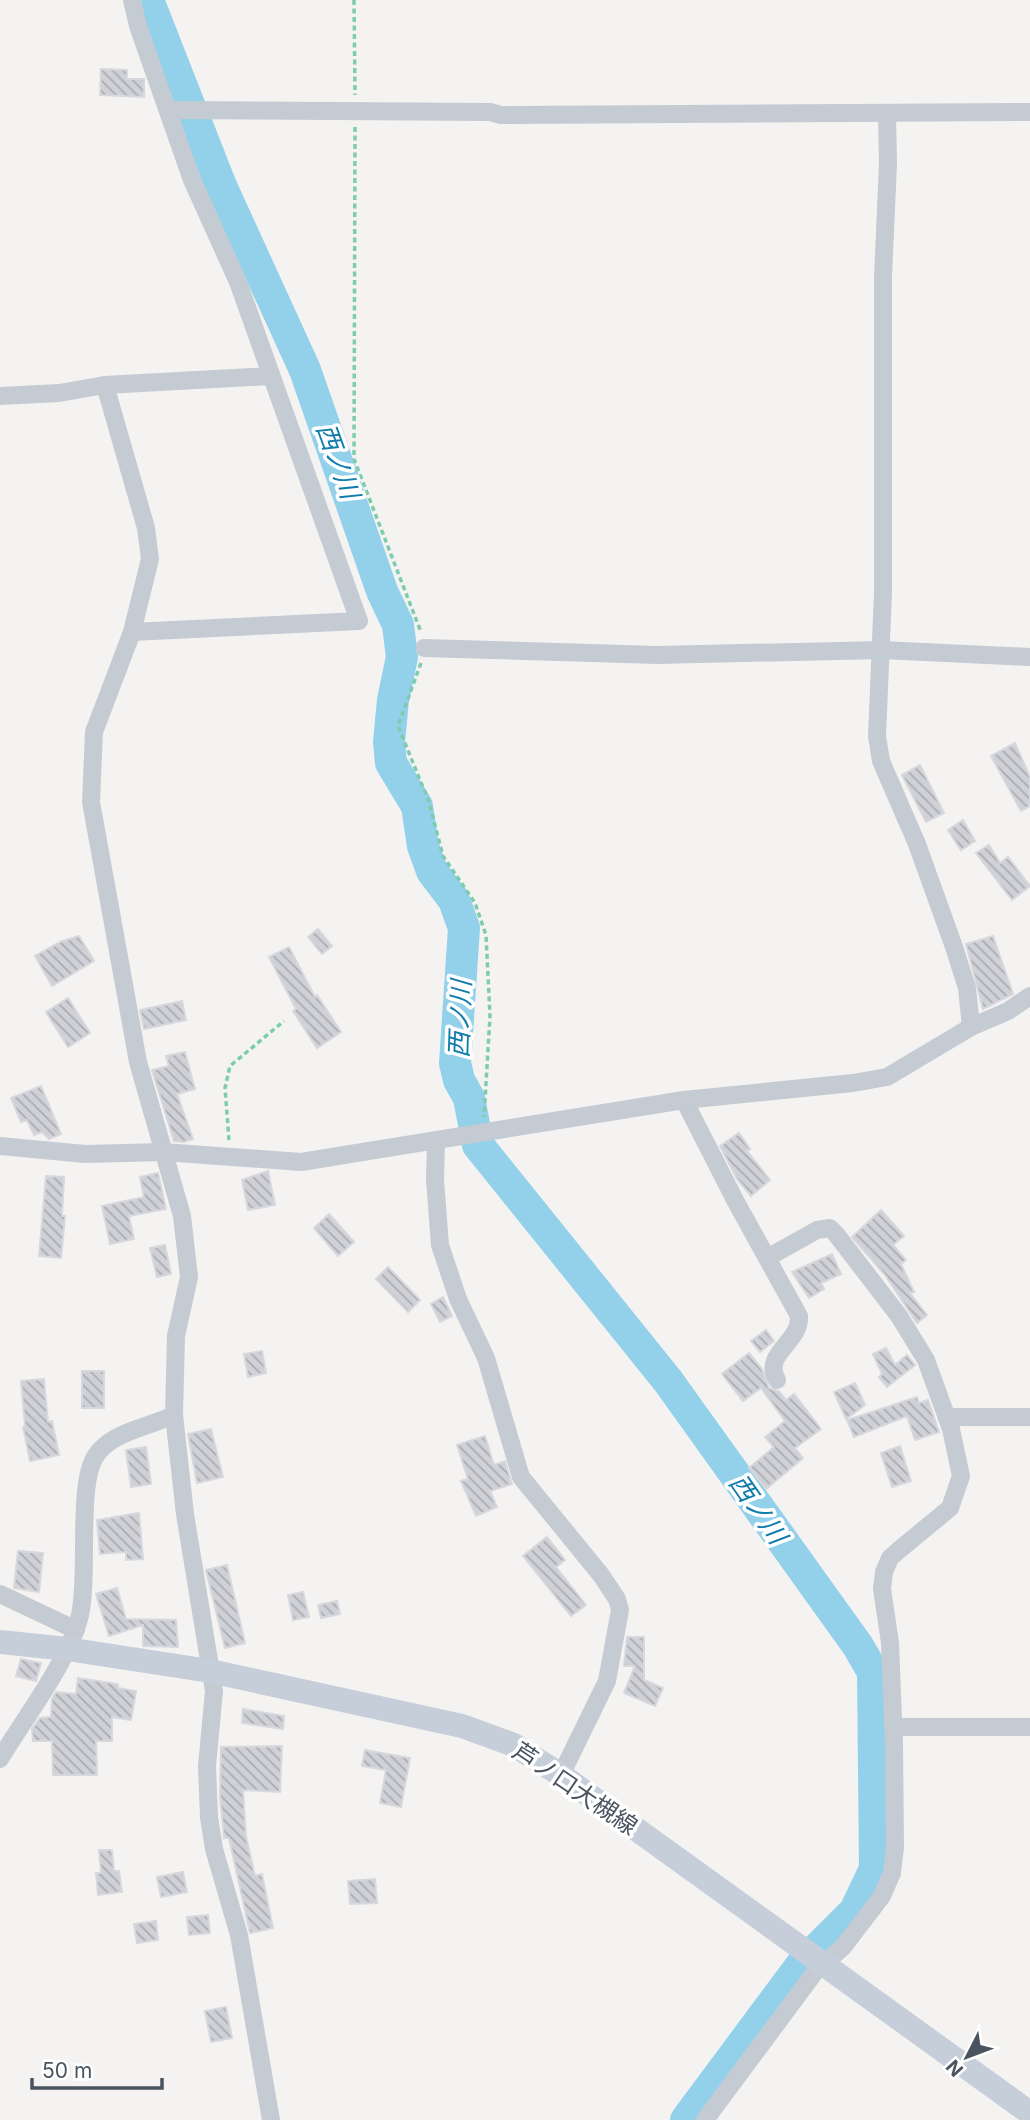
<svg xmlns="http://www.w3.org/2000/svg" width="1030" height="2120" font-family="Inter,'Noto Sans JP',sans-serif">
  <defs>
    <pattern id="building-back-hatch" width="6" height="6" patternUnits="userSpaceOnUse" patternTransform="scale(1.75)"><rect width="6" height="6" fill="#cfd1d6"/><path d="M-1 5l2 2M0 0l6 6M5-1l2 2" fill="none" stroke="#aaacb1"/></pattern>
  </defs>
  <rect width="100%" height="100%" fill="#f4f3f2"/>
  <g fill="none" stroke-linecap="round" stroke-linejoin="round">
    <g stroke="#93d0ea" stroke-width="32">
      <path d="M148,0L221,186L305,370L382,591L398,625L402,657L393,700L389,742L391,763L417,806L423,846L432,871L454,900L464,928L455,1063L459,1080L469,1098L478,1145L668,1381L858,1646L873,1672L875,1869L855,1911L816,1950"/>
      <path d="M686,2120L802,1964"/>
    </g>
  </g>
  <g fill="url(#building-back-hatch)" stroke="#d7d8dd" stroke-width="2">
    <path d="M101,69L127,70V79H144V97L100,95Z"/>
    <path d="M1015,743L1030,777V806L1021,811L991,756Z"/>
    <path d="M920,765L944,813L926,822L902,775Z"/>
    <path d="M963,820L975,841L961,850L948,830Z"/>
    <path d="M989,845L1000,863L1008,857L1030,886L1012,900L976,853Z"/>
    <path d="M318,929L332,946L322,954L308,937Z"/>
    <path d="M79,936L94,961L52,986L35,956L60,942Z"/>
    <path d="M993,936L1013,994L983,1009L966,944Z"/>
    <path d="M289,947L315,997L317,995L341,1032L317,1048L293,1011L296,1009L269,957Z"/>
    <path d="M68,998L90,1033L68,1047L46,1012Z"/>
    <path d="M182,1001L186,1020L144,1029L140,1010Z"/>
    <path d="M185,1052L195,1089L177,1094L193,1139L184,1142L174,1141L152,1070L169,1066L166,1056Z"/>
    <path d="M41,1086L61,1134L49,1139L42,1132L34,1135L27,1120L21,1122L11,1098Z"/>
    <path d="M739,1133L750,1149L747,1151L770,1180L751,1196L737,1179L720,1146Z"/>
    <path d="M268,1171L275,1205L248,1210L242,1180Z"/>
    <path d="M158,1173L166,1209L129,1216L134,1239L110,1244L102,1206L144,1197L140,1177Z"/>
    <path d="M46,1176L64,1177L62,1216H65L61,1258L39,1256Z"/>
    <path d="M881,1210L904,1236L893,1245L906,1260L901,1264L914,1292L910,1293L927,1315L917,1323L885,1275L852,1237Z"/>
    <path d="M329,1214L354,1242L338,1256L314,1228Z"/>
    <path d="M165,1245L171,1274L157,1277L150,1248Z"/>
    <path d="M832,1254L841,1274L821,1283L824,1289L809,1298L792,1272Z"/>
    <path d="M388,1267L420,1300L408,1312L376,1279Z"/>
    <path d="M443,1297L452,1316L440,1322L431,1304Z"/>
    <path d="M766,1330L774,1341L760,1352L751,1341Z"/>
    <path d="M886,1348L895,1365L907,1355L915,1365L887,1387L879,1377L882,1374L873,1354Z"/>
    <path d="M262,1351L266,1373L248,1377L244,1354Z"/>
    <path d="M749,1353L762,1369L769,1388L779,1391L786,1400L794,1394L821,1429L795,1448L803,1458L766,1489L749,1468L774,1447L765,1437L785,1421L761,1388L743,1401L722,1374Z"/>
    <rect x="82" y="1371" width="22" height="37"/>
    <path d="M44,1379L48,1422L52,1421L59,1455L30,1461L23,1427L25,1426L21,1381Z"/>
    <path d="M855,1383L865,1405L846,1419L834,1392Z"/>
    <path d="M917,1397L919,1403L928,1400L939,1432L915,1440L907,1416L854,1437L847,1420Z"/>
    <path d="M211,1429L223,1477L197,1483L188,1434Z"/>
    <path d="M485,1436L494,1465L505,1461L512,1484L490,1491L497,1507L476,1516L461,1481L468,1479L457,1445Z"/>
    <path d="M900,1446L911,1481L892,1487L881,1453Z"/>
    <path d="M146,1447L151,1484L131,1487L126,1450Z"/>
    <path d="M139,1513L143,1559L126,1560V1552L100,1554L97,1520Z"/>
    <path d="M547,1537L565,1560L556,1567L586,1605L571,1616L523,1556Z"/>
    <path d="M18,1551L43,1553L39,1592L14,1588Z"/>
    <path d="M227,1565L245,1643L225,1648L206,1570Z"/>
    <path d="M117,1588L126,1619L176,1620L178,1647L143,1646V1625L109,1636L96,1594Z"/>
    <path d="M303,1592L309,1617L293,1620L288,1595Z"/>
    <path d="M337,1601L340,1614L321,1618L318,1605Z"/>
    <path d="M627,1637H644V1680L663,1688L655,1706L624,1693L635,1666H624Z"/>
    <path d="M21,1659L41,1663L36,1681L16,1676Z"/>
    <path d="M78,1678L118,1684V1688L136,1691L131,1720L112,1717V1741H96L97,1775H53L52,1741H33L32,1729L40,1718L51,1717L52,1699L56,1692L76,1694Z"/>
    <path d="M243,1709L284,1716L283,1729L242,1723Z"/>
    <path d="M282,1746L280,1792L243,1790L246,1836L255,1876L262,1874L273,1928L250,1933L229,1838H224L220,1796L221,1747Z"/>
    <path d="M365,1750L410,1758L401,1807L380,1803L386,1770L362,1766Z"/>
    <path d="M99,1850H112L114,1871H119L122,1892L98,1895L96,1873H101Z"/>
    <path d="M183,1872L187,1892L161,1897L157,1877Z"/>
    <path d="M375,1879L377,1903L350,1904L348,1881Z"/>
    <path d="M208,1915L210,1933L189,1935L187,1917Z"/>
    <path d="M156,1921L158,1940L137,1943L134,1924Z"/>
    <path d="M226,2007L232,2038L211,2042L205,2011Z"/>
  </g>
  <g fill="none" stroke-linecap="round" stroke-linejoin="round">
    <g stroke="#7cccad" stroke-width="3.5" stroke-dasharray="5 3.5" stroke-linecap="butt">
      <path d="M354,0L355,95"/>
      <path d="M355,127L354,459L421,632"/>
      <path d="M421,663L398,726L429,802L443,856L475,903L486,935L490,1016L484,1117"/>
      <path d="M229,1140L225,1088L230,1066L284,1021"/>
    </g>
    <g stroke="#c4cbd3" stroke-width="18">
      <path d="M132,0L138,26L192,180L238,282L359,621L132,632"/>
      <path d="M170,110L490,112L501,115L1030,112"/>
      <path d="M887,113L888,164L883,277V593L877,736L881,761L917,844L954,947L967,988L971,1027"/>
      <path d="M105,385L146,528L150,559L132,632L94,732L91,802L138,1062L182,1216L189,1277L176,1336L174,1415L185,1514L214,1691L207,1766L209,1817L214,1849L239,1935L271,2120"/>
      <path d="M0,396L59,393L105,385L271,376"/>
      <path d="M424,648L657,655L882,650L1030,657"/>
      <path d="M684,1100L736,1202L799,1316C801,1343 762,1353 777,1380"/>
      <path d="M436,1142L435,1180L440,1245L458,1299L486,1358L521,1477L601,1575L617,1599L620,1610L607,1681L561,1775"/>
      <path d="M0,1146L85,1154L163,1152L301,1162L684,1100L853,1083L887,1077L971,1027L1008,1011L1030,996"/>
      <path d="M947,1417H1030"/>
      <path d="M0,1594L76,1630"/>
      <path d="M893,1727H1030"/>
      <path d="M0,1759C24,1719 70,1659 80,1615C89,1573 77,1487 95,1457C110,1432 149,1427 174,1415"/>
      <path d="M705,2120L815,1972L843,1947L882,1896L892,1873L895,1847L894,1743L890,1643L882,1589L884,1572L890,1558L899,1550L950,1508L961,1476L951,1429L926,1360L899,1316L836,1234L830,1228L817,1230L767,1258"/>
    </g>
    <path stroke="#c6ceda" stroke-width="24" d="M0,1642L67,1649L210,1671L462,1726L514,1745L561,1775L1030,2113"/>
  </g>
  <g text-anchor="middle" stroke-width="7" stroke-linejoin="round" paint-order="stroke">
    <g font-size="24" fill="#4a5460" stroke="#fff">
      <text transform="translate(575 1789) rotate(34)" y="8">芦ノ口大槻線</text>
    </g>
    <g font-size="26" font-style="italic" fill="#117dac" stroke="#fff">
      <text transform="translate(338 461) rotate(70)" y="9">西ノ川</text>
      <text transform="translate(460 1019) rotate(-88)" y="9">西ノ川</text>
      <text transform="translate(758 1509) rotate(55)" y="9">西ノ川</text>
    </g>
  </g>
  <g transform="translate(967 2057) rotate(228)" stroke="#ffffff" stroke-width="5" paint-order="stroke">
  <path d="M0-5L12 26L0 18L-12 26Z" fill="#4a5460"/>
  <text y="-10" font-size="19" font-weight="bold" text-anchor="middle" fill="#4a5460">N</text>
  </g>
  <path d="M32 2078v10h130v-10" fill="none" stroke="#4a5460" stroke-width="3.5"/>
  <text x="42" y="2078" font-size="21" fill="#4a5460" stroke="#ffffff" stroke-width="5" paint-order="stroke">50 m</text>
</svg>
